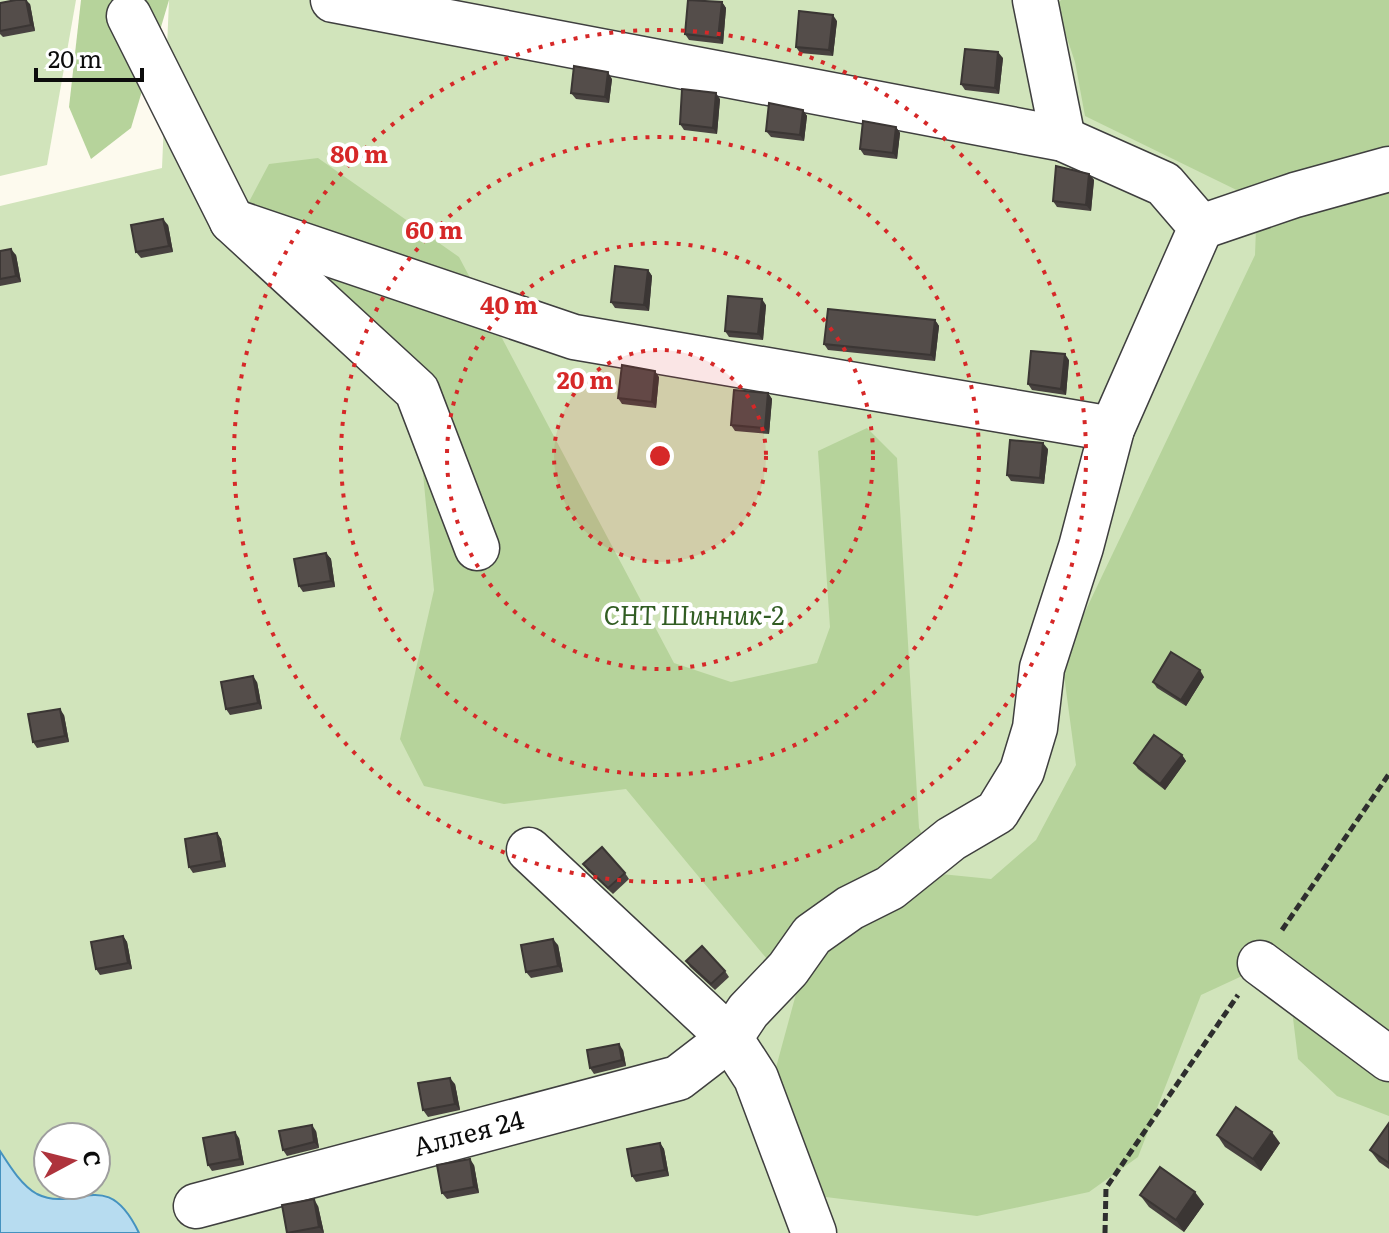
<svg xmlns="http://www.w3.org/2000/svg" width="1389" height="1233" font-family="Literata,serif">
  <rect width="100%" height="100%" fill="#fdfaee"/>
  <g fill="#d1e4bb" fill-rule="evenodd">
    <path d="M0,0H76L47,165L0,176Z"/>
    <path d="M169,0H1389V1233H0V206L162,168ZM48,1137H96V1185H48Z"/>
  </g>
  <g fill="#b6d39b">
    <path d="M81,0H169L131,128L91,159L69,107Z"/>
    <path d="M1061,0H1389V1116L1337,1096L1298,1059L1292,1010L1255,970L1201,995L1138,1157L1089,1192L977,1216L810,1195L765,1108L796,994L626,789L504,804L424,786L400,739L434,590L423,473L386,373L352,327L251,269L242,215L269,164L318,158L459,257L674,663L731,682L817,663L830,627L818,451L867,428L897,458L919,828L941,874L991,879L1036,840L1076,765L1062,660L1255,255L1257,200L1085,116L1075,62L1056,5Z"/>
  </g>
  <path fill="#b7dcf0" stroke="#4592bf" stroke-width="2" d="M0,1151C9,1165 21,1185 37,1194C77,1214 106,1164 139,1233H0Z"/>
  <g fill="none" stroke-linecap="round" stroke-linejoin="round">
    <defs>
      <g id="minor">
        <path d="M1035,0L1063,139"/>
        <path d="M129,16L232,221L417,391L477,548"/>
        <path d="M232,221L574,337L1112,429"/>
        <path d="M1201,227L1295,195L1389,169"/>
        <path d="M529,850L730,1038L756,1078L814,1233"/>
        <path d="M1260,963L1389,1059"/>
        <path id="s1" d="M196,1206L678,1078L730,1038L748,1011L788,969L812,935L850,908L890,888L951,839L997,812L1022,771L1035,728L1042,668L1081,547L1112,429L1201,227L1164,184L1063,139L333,0"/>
      </g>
    </defs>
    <use href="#minor" stroke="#3f3f3f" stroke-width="47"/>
    <g stroke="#2e2e2e" stroke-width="5" stroke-dasharray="8 4" stroke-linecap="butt">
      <path d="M1282,930L1389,774"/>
      <path d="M1105,1233L1106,1188L1238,995"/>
    </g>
    <use href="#minor" stroke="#fff" stroke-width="44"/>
  </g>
  <g fill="#484240">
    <path d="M722,2L726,8L723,44L689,40L685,34Z"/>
    <path d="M0,3L30,4L35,31L3,37L0,34Z"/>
    <path d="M837,21L833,56L800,53L796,47Z"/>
    <path d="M1003,58L999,94L965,90L961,84Z"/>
    <path d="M612,79L609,103L576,99L571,93Z"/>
    <path d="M720,99L717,134L684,130L680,124Z"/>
    <path d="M803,110L807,116L804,141L771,137L766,131Z"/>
    <path d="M896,127L900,133L897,159L864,155L860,149Z"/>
    <path d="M1089,174L1094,180L1091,211L1057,207L1053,201Z"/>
    <path d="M168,225L173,252L141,258L136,252Z"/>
    <path d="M0,251L16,255L21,282L0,286Z"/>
    <path d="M648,270L652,276L649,311L615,308L611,302Z"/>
    <path d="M766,305L763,340L729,337L725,331Z"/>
    <path d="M935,320L939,326L935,361L828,350L824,344Z"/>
    <path d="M1069,360L1066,395L1032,390L1028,384Z"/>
    <path d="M659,377L656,408L622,404L618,398Z"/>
    <path d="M768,393L772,399L769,434L735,431L731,425Z"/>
    <path d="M1048,449L1044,484L1011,481L1007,475Z"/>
    <path d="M326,553L331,559L335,587L303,592L299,586Z"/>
    <path d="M1204,677L1186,706L1157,688L1153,682Z"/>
    <path d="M257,682L262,709L230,715L226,709Z"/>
    <path d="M64,715L69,742L37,748L33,742Z"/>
    <path d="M1182,755L1186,761L1165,790L1138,769L1134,763Z"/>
    <path d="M217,833L221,839L226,867L193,873L189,867Z"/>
    <path d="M583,864L625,873L629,879L613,894L588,871Z"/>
    <path d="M123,936L127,942L132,969L100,975L96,969Z"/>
    <path d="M558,945L563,972L531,978L526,972Z"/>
    <path d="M686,961L725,971L729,977L715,990L690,967Z"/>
    <path d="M623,1050L626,1066L594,1074L590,1068Z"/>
    <path d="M455,1084L460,1110L428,1117L423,1110Z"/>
    <path d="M1389,1123V1169L1379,1162L1370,1150Z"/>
    <path d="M316,1131L319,1148L287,1156L283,1150Z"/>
    <path d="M1217,1135L1280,1143L1261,1171L1225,1147Z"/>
    <path d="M239,1138L244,1165L212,1171L208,1165Z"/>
    <path d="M660,1143L664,1149L669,1176L636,1182L632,1176Z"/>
    <path d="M474,1165L479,1193L447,1199L442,1193Z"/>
    <path d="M1140,1195L1204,1204L1184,1232L1149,1207Z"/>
    <path d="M318,1206L324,1233H288Z"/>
  </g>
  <g fill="#3b3634">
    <path d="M26,0L30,4L35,31L31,25Z"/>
    <path d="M722,2L726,8L723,44L718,38Z"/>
    <path d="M833,15L837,21L833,56L829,50Z"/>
    <path d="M998,52L1003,58L999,94L995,88Z"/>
    <path d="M608,72L612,79L609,103L605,97Z"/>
    <path d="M716,93L720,99L717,134L713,128Z"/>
    <path d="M803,110L807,116L804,141L800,135Z"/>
    <path d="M896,127L900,133L897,159L893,153Z"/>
    <path d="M1089,174L1094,180L1091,211L1086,205Z"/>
    <path d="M163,219L168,225L173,252L169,246Z"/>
    <path d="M11,249L16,255L21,282L16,276Z"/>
    <path d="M648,270L652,276L649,311L644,305Z"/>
    <path d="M762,299L766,305L763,340L758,334Z"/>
    <path d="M935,320L939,326L935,361L931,355Z"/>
    <path d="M1065,354L1069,360L1066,395L1061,389Z"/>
    <path d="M655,371L659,377L656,408L652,402Z"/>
    <path d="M768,393L772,399L769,434L765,428Z"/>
    <path d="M1043,443L1048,449L1044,484L1040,478Z"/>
    <path d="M326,553L331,559L335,587L331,581Z"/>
    <path d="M1200,670L1204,677L1186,706L1181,700Z"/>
    <path d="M253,676L257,682L262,709L258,703Z"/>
    <path d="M60,709L64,715L69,742L65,736Z"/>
    <path d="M1182,755L1186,761L1165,790L1160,784Z"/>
    <path d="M217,833L221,839L226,867L222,861Z"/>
    <path d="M123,936L127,942L132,969L128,963Z"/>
    <path d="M553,939L558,945L563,972L558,966Z"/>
    <path d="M619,1044L623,1050L626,1066L622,1060Z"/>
    <path d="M450,1078L455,1084L460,1110L455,1104Z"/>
    <path d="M312,1125L316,1131L319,1148L314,1142Z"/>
    <path d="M235,1132L239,1138L244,1165L240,1159Z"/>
    <path d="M1272,1132L1280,1143L1261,1171L1253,1159Z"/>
    <path d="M660,1143L664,1149L669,1176L665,1170Z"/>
    <path d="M470,1159L474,1165L479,1193L474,1187Z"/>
    <path d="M1195,1192L1204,1204L1184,1232L1176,1220Z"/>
    <path d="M314,1199L318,1206L324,1233L319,1227Z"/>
  </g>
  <g fill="#544d4a" stroke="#3b3634" stroke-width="2">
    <path d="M16,0H26L31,25L0,31V3Z"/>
    <path d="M688,0L722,2L718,38L685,34Z"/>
    <path d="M799,11L833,15L829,50L796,47Z"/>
    <path d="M965,49L998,52L995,88L961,84Z"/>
    <path d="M574,66L608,72L605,97L571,93Z"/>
    <path d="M682,89L716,93L713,128L680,124Z"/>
    <path d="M769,103L803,110L800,135L766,131Z"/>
    <path d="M863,121L896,127L893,153L860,149Z"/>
    <path d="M1056,166L1089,174L1086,205L1053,201Z"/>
    <path d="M163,219L169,246L136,252L131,225Z"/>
    <path d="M11,249L16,276L0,279V251Z"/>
    <path d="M615,266L648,270L644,305L611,302Z"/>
    <path d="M728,296L762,299L758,334L725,331Z"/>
    <path d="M828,309L935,320L931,355L824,344Z"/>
    <path d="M1031,351L1065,354L1061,389L1028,384Z"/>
    <path d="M622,365L655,371L652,402L618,398Z"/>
    <path d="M734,390L768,393L765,428L731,425Z"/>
    <path d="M1010,440L1043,443L1040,478L1007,475Z"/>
    <path d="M326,553L331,581L299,586L294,559Z"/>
    <path d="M1171,652L1200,670L1181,700L1153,682Z"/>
    <path d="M253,676L258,703L226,709L221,682Z"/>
    <path d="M60,709L65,736L33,742L28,714Z"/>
    <path d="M1154,735L1182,755L1160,784L1134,763Z"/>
    <path d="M217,833L222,861L189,867L185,839Z"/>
    <path d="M602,847L625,873L608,888L583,864Z"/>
    <path d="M123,936L128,963L96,969L91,942Z"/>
    <path d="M553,939L558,966L526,972L521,945Z"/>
    <path d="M702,946L725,971L711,984L686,961Z"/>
    <path d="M619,1044L622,1060L590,1068L587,1050Z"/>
    <path d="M450,1078L455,1104L423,1110L418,1083Z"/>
    <path d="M1236,1107L1272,1132L1253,1159L1217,1135Z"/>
    <path d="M1389,1123V1163L1370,1150Z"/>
    <path d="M312,1125L314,1142L283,1150L279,1131Z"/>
    <path d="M235,1132L240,1159L208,1165L203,1138Z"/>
    <path d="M660,1143L665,1170L632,1176L627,1149Z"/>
    <path d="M470,1159L474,1187L442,1193L437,1165Z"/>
    <path d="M1160,1167L1195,1192L1176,1220L1140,1195Z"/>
    <path d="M314,1199L319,1227L287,1233L282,1205Z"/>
  </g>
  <circle cx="660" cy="456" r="106" fill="#d62828" fill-opacity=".12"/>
  <g fill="none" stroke="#d62828" stroke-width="4" stroke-dasharray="4 8">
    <circle cx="660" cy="456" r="106"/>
    <circle cx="660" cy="456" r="213"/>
    <circle cx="660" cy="456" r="319"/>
    <circle cx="660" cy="456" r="426"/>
  </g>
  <g text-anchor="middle" stroke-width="8" stroke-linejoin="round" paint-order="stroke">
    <g font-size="26" font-style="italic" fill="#315d23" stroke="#fff">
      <text x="694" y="625">СНТ Шинник-2</text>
    </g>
    <g font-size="26" fill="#0c0c0c" stroke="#fff">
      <text dy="9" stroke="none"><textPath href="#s1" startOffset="282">Аллея 24</textPath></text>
    </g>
  </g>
  <circle cx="660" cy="456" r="12" fill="#d62828" stroke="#fff" stroke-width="4"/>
  <g font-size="24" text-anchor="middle" font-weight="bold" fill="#d62828" stroke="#fff" stroke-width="8" stroke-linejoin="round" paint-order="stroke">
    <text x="359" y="163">80 m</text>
    <text x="434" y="239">60 m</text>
    <text x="509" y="314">40 m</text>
    <text x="585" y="389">20 m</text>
  </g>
  <g transform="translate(72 1161) rotate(83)"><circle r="38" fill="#ffffff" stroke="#9e9e9e" stroke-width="2"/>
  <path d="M0-6L14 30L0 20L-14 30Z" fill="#ae333c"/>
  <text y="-12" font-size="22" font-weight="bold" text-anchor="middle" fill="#0c0c0c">С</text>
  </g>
  <path d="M36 68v12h106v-12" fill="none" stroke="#0c0c0c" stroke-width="4"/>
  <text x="48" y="68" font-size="24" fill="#0c0c0c" stroke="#ffffff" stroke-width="6" paint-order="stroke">20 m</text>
</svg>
